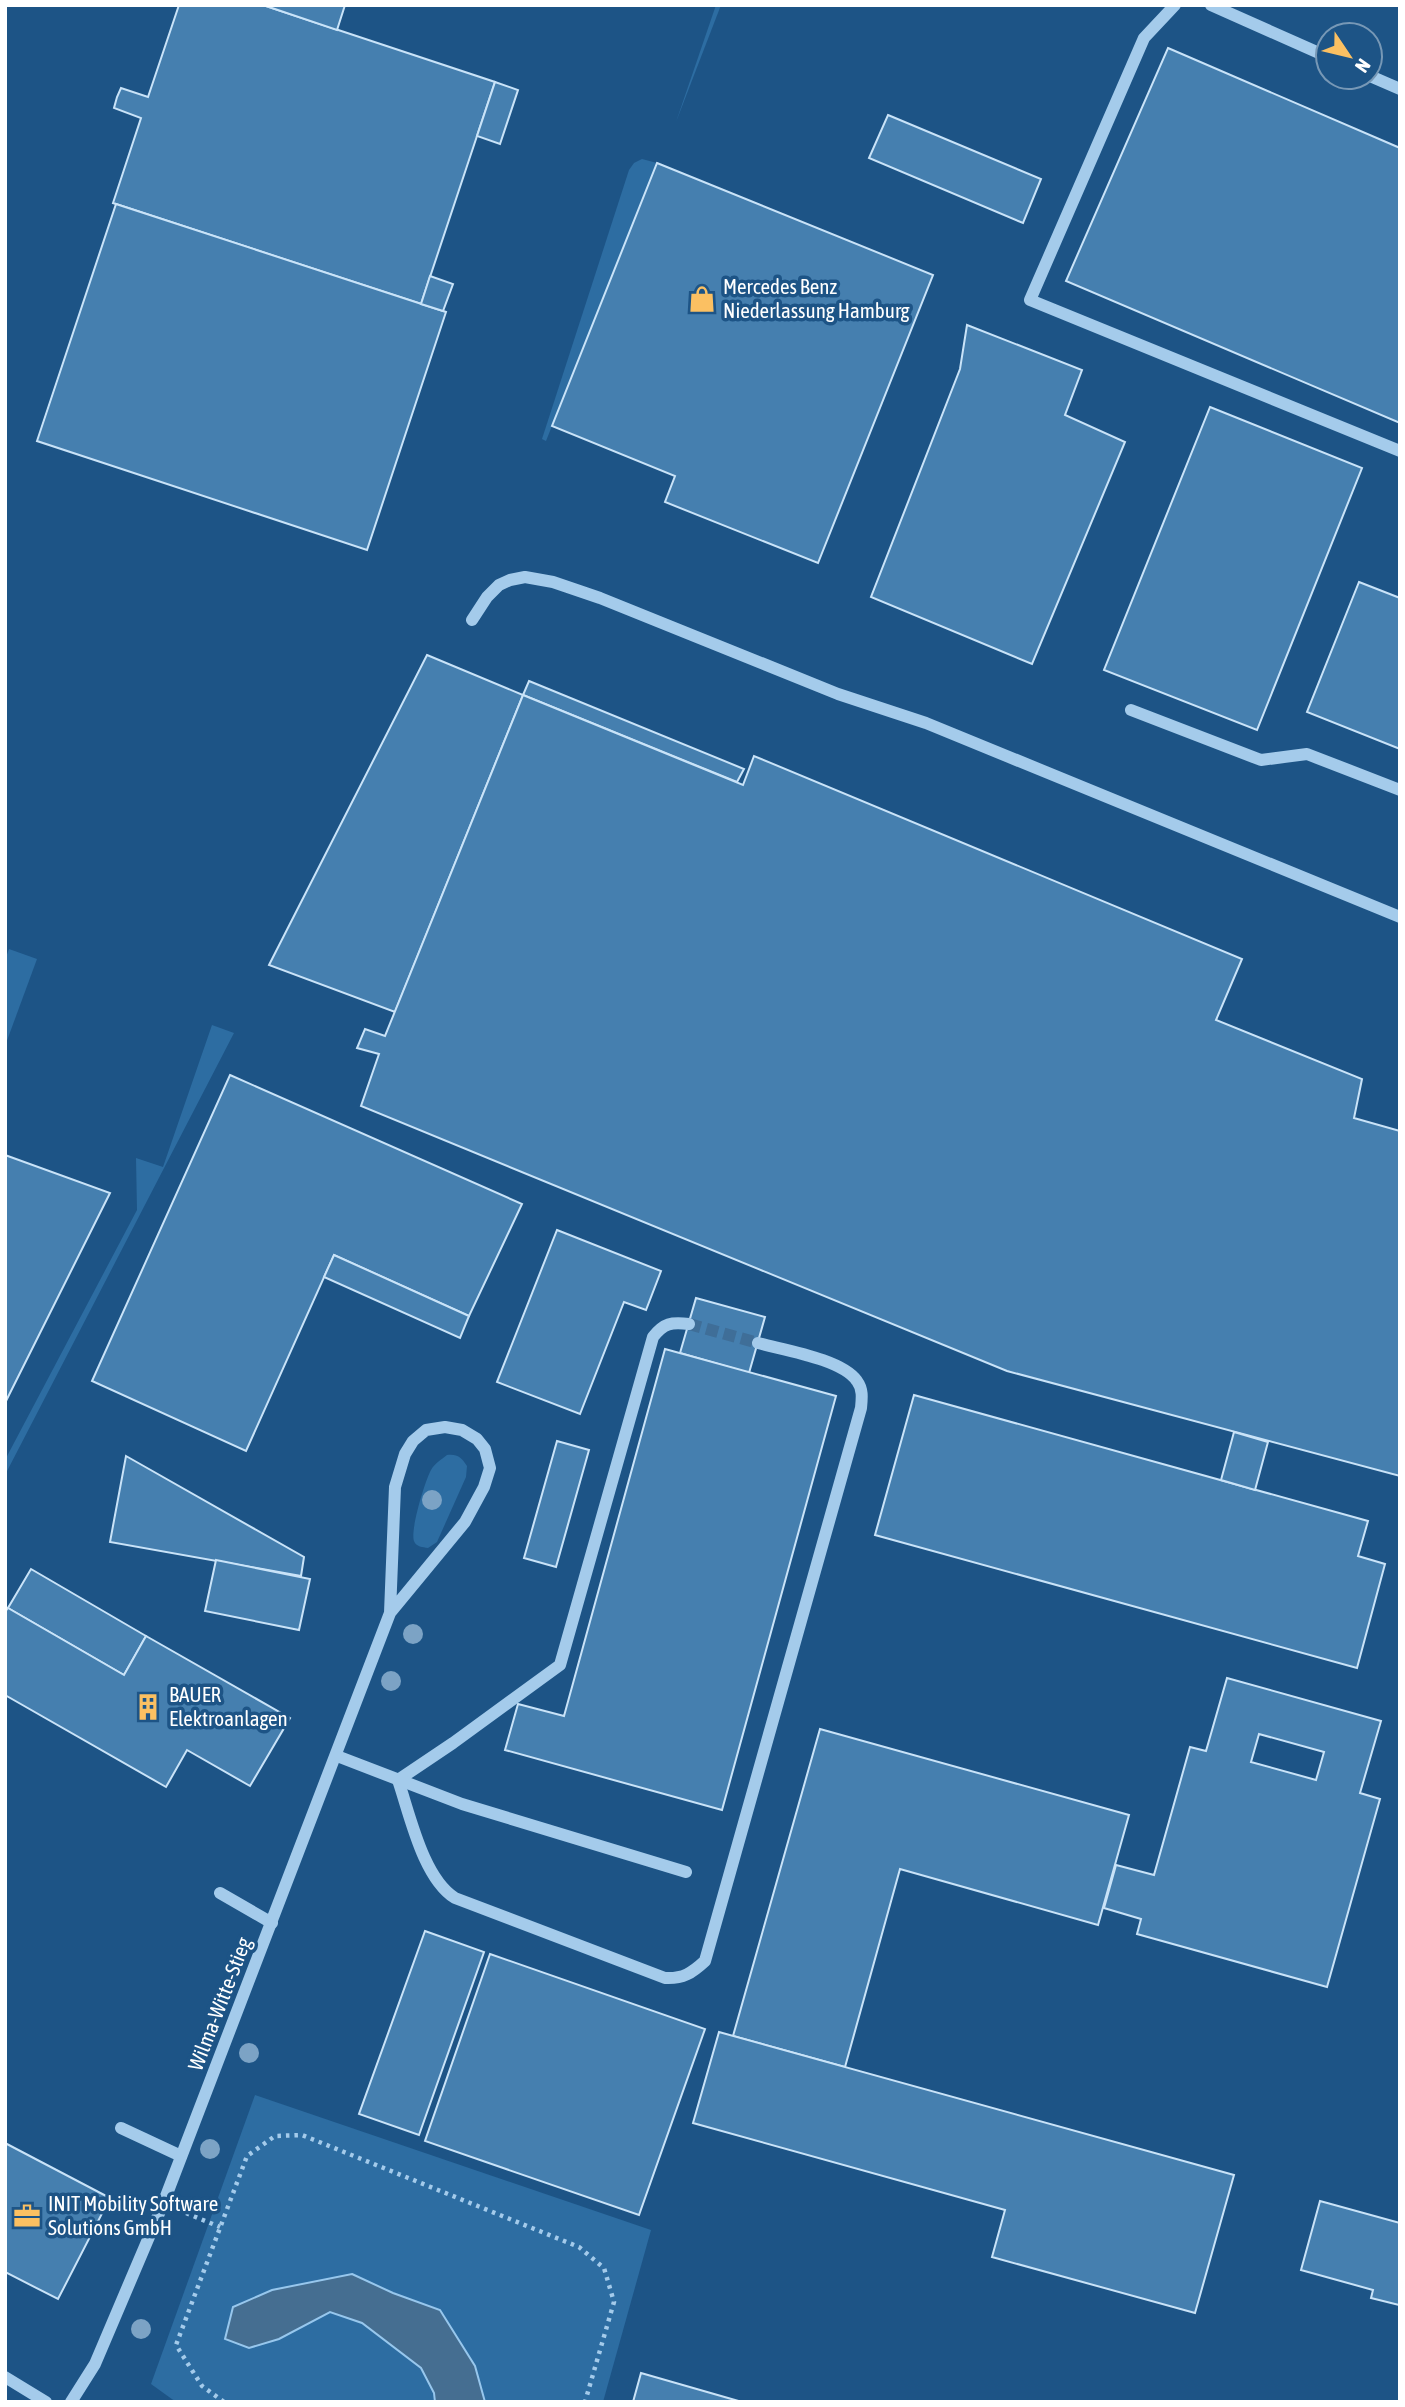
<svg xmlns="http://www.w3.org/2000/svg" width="1405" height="2407" font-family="'Asap Condensed',sans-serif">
  <rect width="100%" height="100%" fill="#1d5486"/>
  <g fill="#2d6da2">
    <path d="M716,5H721L676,122Z"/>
    <path d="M642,159L657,163L546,441L542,439L629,170L634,163Z"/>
    <path d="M9,949L37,959L5,1046V960Z"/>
    <path d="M212,1025L234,1033L5,1475V1460L137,1210L136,1158L163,1167Z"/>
    <path d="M447,1455C458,1454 461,1457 467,1466L466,1477L437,1542L428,1548C423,1547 416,1547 414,1541C410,1530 425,1481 431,1470C435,1463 441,1460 447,1455Z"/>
    <path d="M255,2095L651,2230L603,2402H176L151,2384Z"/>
  </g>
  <path fill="#456e91" stroke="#97c7ed" stroke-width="2" d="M352,2274L393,2293L440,2310L475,2366L485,2402H435L434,2393L421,2368L362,2323L330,2312L279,2339L249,2348L225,2339L233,2307L272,2290Z"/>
  <g fill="#457faf" stroke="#c9e3f8" stroke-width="2" fill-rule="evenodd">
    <path d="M179,5H263L495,82L421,304L113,203L141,118L114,108L117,97L121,88L148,97Z"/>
    <path d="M263,5H345L337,30Z"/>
    <path d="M1168,48L1400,148V423L1066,281Z"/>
    <path d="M495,82L518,90L500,144L477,136Z"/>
    <path d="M888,115L1041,179L1023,223L869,158Z"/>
    <path d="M657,163L933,275L818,563L665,502L675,476L552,426Z"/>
    <path d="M116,204L446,312L367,550L37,441Z"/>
    <path d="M430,276L453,284L443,311L421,304Z"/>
    <path d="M967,325L1082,370L1065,415L1125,442L1032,664L871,597L960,369Z"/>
    <path d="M1210,407L1362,468L1257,730L1104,670Z"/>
    <path d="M1359,582L1400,598V749L1307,712Z"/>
    <path d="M427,655L523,695L395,1012L269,965Z"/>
    <path d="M529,681L744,769L737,782L523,695Z"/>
    <path d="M523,695L743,785L754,756L1242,959L1216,1020L1362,1079L1354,1118L1400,1131V1476L1007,1371L361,1106L379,1054L357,1048L365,1029L385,1036Z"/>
    <path d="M230,1075L522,1204L469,1316L334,1255L246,1451L92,1381Z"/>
    <path d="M5,1155L110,1193L5,1403Z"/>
    <path d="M557,1230L661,1271L646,1310L624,1302L580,1414L497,1382Z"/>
    <path d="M334,1255L469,1316L460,1338L324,1277Z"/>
    <path d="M696,1298L765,1317L749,1373L680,1353Z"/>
    <path d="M665,1349L836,1396L722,1810L505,1750L518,1704L564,1716Z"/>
    <path d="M914,1395L1368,1521L1358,1556L1385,1564L1357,1668L875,1535Z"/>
    <path d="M1234,1432L1268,1442L1255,1490L1221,1480Z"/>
    <path d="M557,1441L589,1450L556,1567L524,1558Z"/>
    <path d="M126,1456L304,1557L301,1576L110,1542Z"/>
    <path d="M216,1560L310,1579L299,1630L205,1611Z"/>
    <path d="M31,1569L146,1636L124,1675L8,1608Z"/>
    <path d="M8,1608L124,1675L146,1636L290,1718L250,1786L187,1750L166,1787L5,1695V1612Z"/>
    <path d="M1227,1678L1381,1721L1360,1793L1380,1799L1327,1987L1137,1934L1141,1919L1104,1908L1116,1865L1154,1875L1190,1747L1206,1751ZM1259,1734L1324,1752L1316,1780L1251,1762Z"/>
    <path d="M820,1729L1129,1815L1098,1925L900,1869L845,2067L733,2036Z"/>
    <path d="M425,1931L484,1952L419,2135L359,2114Z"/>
    <path d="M490,1954L705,2029L639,2215L425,2141Z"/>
    <path d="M719,2032L1234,2175L1195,2313L992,2257L1005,2210L693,2123Z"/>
    <path d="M5,2143L110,2198L58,2299L5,2272Z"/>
    <path d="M1320,2201L1400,2223L1399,2305L1371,2298L1373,2290L1301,2270Z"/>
    <path d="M641,2373L742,2402H633Z"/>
  </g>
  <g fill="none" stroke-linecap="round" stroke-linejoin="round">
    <path stroke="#3f6e98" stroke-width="12" stroke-dasharray="12 6" stroke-linecap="butt" d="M689,1324L758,1343"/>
    <g stroke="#a4cbeb" stroke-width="4.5" stroke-dasharray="3.5 5" stroke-linecap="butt">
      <path d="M186,2213L220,2227"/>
      <path d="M224,2402L202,2386L176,2345L247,2156L275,2136L302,2135L579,2247L604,2268L614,2302L585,2402"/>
    </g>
    <g stroke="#a4cbeb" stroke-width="12">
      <path d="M1175,5L1144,38L1030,300L1400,451"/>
      <path d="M1211,5L1328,57"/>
      <path d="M1370,76L1400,89"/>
      <path d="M472,620L487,597L499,585L510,580L525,577L553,582L600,598L838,694L926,723L1400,917"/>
      <path d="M1131,710L1261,760L1307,754L1400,790"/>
      <path d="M689,1324C671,1322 664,1323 653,1337L560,1665L453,1743L398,1780C410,1815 423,1878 455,1898L665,1978C683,1979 692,1973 705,1961L861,1408C862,1398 863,1389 857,1381C842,1359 783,1350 758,1343"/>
      <path d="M337,1756L462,1804L686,1872"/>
      <path d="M220,1893L272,1923"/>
      <path d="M121,2128L181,2156"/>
      <path d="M5,2377L46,2402"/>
      <path d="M71,2402L95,2364L163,2204L390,1613L395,1487L405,1454L413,1441L426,1430L445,1427L462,1430L477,1439L485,1449L490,1468L484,1487L465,1522L390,1613"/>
    </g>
  </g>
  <g fill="#7ca3c5">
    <circle cx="432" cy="1500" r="10"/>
    <circle cx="413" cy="1634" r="10"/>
    <circle cx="391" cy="1681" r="10"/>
    <circle cx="249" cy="2053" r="10"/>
    <circle cx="210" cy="2149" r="10"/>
    <circle cx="141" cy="2329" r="10"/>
  </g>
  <defs>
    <symbol id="shop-bare" viewBox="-9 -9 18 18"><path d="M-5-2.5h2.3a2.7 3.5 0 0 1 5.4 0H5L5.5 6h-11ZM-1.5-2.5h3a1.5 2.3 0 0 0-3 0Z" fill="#fbc062" stroke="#1d5486" stroke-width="2.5" paint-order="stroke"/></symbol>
    <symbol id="building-bare" viewBox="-9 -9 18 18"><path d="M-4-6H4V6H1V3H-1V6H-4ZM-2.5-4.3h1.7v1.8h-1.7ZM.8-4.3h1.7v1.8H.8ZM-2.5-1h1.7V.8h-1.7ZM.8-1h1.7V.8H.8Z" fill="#fbc062" stroke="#1d5486" stroke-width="2.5" paint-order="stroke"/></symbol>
    <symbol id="office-bare" viewBox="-9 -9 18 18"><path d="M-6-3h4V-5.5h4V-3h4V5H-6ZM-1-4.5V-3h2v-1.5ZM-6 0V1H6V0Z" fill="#fbc062" stroke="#1d5486" stroke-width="2.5" paint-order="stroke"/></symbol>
  </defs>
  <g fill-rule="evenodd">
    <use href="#shop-bare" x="683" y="280" width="38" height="38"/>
    <use href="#building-bare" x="129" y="1688" width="38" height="38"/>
    <use href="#office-bare" x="8" y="2197" width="38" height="38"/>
  </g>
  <g text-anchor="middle" stroke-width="7" stroke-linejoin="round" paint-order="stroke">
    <g font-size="21" fill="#fff" stroke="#1d5486" text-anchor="start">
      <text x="723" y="294">Mercedes Benz<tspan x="723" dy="24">Niederlassung Hamburg</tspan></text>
      <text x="169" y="1702">BAUER<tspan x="169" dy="24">Elektroanlagen</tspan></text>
      <text x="48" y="2211">INIT Mobility Software<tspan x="48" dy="24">Solutions GmbH</tspan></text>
    </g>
    <g font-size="21" fill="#fff" stroke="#1d5486">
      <text transform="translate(220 2004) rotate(-69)" y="7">Wilma-Witte-Stieg</text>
    </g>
  </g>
  <rect width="1405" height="2407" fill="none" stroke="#ffffff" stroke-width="14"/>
  <g transform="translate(1349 56) rotate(125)"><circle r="33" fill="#1d5486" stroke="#7798b6" stroke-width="2"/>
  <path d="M0-5L12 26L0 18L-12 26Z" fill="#fbc062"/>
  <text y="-10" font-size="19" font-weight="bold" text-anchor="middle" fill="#ffffff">N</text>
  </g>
</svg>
